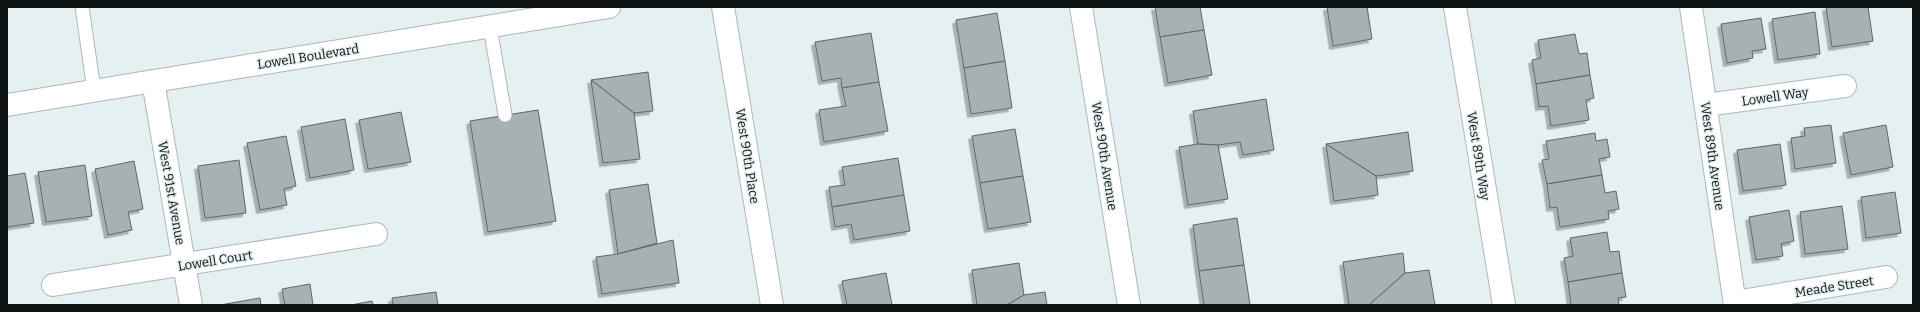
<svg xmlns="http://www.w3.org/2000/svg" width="1920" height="312" font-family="Bitter,serif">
  <defs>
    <filter id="shadow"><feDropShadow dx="-3.5" dy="3.5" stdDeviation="0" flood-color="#0004"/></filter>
  </defs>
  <rect width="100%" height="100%" fill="#e4f0f1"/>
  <g fill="#a5b1b2" stroke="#5d6768" filter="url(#shadow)">
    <path d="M1155,7H1200L1204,30L1160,37Z"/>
    <path d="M1327,7H1367L1372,39L1333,46Z"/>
    <path d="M1826,7H1868L1873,41L1832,47Z"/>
    <path d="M1815,12L1820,54L1778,60L1772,19Z"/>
    <path d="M997,13L1005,61L964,68L956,20Z"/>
    <path d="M1761,18L1766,49L1752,51L1753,58L1727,63L1721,24Z"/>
    <path d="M1204,30L1212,75L1168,83L1160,37Z"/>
    <path d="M871,33L879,82L842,88L841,78L822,81L815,42Z"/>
    <path d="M1575,34L1579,54L1587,53L1590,75L1536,84L1532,60L1541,58L1538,40Z"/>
    <path d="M1005,61L1012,108L971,114L964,68Z"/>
    <path d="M648,72L653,111L634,113L591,80Z"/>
    <path d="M1590,75L1594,98L1586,100L1589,120L1551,126L1548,106L1539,107L1536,84Z"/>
    <path d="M591,80L634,113L640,159L603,163Z"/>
    <path d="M879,82L888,131L824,142L819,110L846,106L842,88Z"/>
    <path d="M1266,99L1274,150L1243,155L1240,142L1218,145L1198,144L1193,111Z"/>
    <path d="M538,110L556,221L488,232L470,121Z"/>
    <path d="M401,112L411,162L368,169L359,120Z"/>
    <path d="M345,119L354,170L310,178L301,127Z"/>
    <path d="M1831,125L1836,163L1795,169L1791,138L1805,136L1804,128Z"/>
    <path d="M1886,125L1893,167L1851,175L1843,133Z"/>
    <path d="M1015,129L1023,176L980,183L972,136Z"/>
    <path d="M1408,132L1413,171L1376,176L1326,144Z"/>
    <path d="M1595,133L1596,141L1607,139L1610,157L1599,159L1602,175L1547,184L1542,160L1549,159L1546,141Z"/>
    <path d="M286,136L296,186L284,189L287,205L260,210L247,143Z"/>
    <path d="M1198,144L1218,145L1228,199L1188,205L1179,147Z"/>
    <path d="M1326,144L1376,176L1378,195L1334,201Z"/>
    <path d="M1780,144L1786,185L1743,191L1737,150Z"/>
    <path d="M898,158L904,195L832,207L829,187L845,185L842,167Z"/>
    <path d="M239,160L246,213L205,218L198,166Z"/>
    <path d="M134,161L143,209L128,212L132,230L108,235L95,169Z"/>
    <path d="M85,165L92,216L46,222L38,172Z"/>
    <path d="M25,173L34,223L7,227V176Z"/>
    <path d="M1602,175L1605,193L1616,191L1619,209L1608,211L1609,219L1560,227L1557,207L1550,208L1547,184Z"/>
    <path d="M1023,176L1031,222L988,229L980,183Z"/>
    <path d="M648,184L657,243L618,254L609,190Z"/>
    <path d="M1895,192L1901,233L1866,238L1861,197Z"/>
    <path d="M904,195L910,231L854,240L851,224L835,227L832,207Z"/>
    <path d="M1842,206L1848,249L1805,254L1800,212Z"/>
    <path d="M1789,210L1794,241L1781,244L1783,256L1756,260L1749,217Z"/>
    <path d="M1237,218L1244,265L1199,271L1193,225Z"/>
    <path d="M1607,232L1610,252L1619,251L1622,273L1568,282L1564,258L1573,256L1570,238Z"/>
    <path d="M673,240L679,283L602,294L596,257L618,254Z"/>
    <path d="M1403,253L1405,273L1369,305H1349L1343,262Z"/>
    <path d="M1019,263L1024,295L1007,305H977L972,270Z"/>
    <path d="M1244,265L1250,305H1204L1199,271Z"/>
    <path d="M1429,270L1435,305H1369L1405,273Z"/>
    <path d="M886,273L892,305H847L842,281Z"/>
    <path d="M1622,273L1626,297L1618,298L1619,305H1571L1568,282Z"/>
    <path d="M310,284L313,305H285L282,289Z"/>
    <path d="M436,292L438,305H393L392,298Z"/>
    <path d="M1045,292L1047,305H1007L1024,295Z"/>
    <path d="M260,298L261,305H220Z"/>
    <path d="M372,301L373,305H351Z"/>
  </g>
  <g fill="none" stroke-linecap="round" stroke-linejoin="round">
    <defs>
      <g id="service">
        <path d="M82,7L94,90"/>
        <path d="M490,27L505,115"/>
      </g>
      <g id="minor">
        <path d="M723,7L772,305"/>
        <path d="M1081,7L1129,305"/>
        <path d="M1455,7L1504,305"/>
        <path d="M1691,7L1735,305"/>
        <path d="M153,81L191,305"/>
        <path d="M1706,105L1845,86"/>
        <path d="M53,285L376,234"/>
        <path d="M1735,302L1886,277"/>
      </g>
      <path id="tertiary" d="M7,105L609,7"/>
    </defs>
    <use href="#service" stroke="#acb8b9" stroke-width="15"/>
    <use href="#minor" stroke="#acb8b9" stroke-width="24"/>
    <use href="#tertiary" stroke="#acb8b9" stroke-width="24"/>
    <use href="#service" stroke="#fff" stroke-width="13"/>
    <use href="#minor" stroke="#fff" stroke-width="22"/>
    <use href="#tertiary" stroke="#fff" stroke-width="22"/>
  </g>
  <g text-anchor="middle" stroke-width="3" stroke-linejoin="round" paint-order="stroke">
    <g font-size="13" fill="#0f1414" stroke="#e4f0f1">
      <text transform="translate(308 56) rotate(-9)" y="5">Lowell Boulevard</text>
      <text transform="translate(1775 96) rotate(-8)" y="5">Lowell Way</text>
      <text transform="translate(748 156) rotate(81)" y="5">West 90th Place</text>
      <text transform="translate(1105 156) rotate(81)" y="5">West 90th Avenue</text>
      <text transform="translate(1479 156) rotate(81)" y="5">West 89th Way</text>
      <text transform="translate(1713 156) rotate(82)" y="5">West 89th Avenue</text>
      <text transform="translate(172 193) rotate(80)" y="5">West 91st Avenue</text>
      <text transform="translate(215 260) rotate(-9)" y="5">Lowell Court</text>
      <text transform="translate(1834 286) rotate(-9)" y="5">Meade Street</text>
    </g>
  </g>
  <rect width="1920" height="312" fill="none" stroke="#0f1414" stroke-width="16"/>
</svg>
